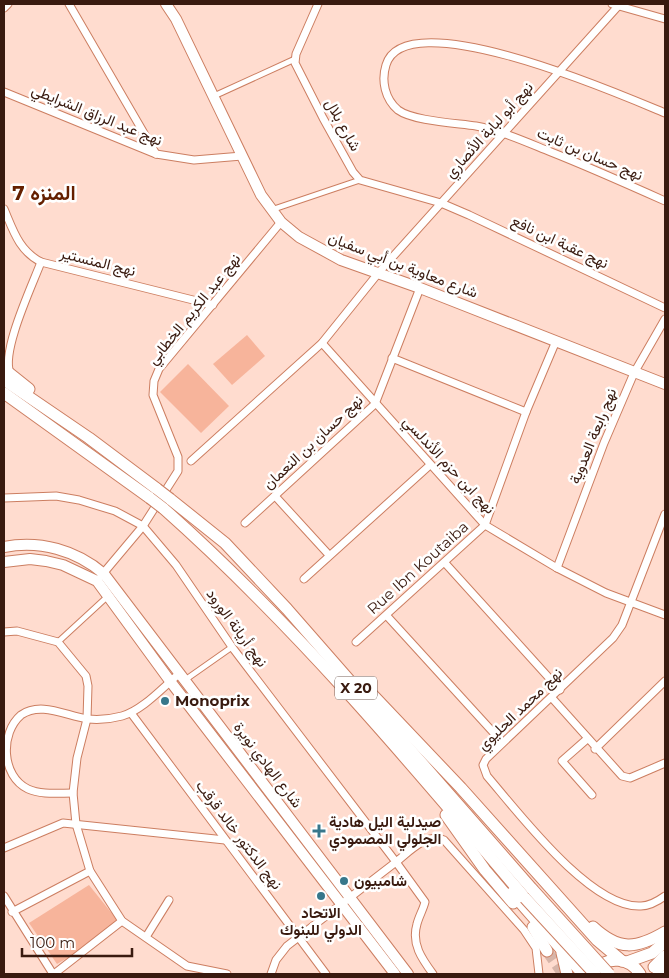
<svg xmlns="http://www.w3.org/2000/svg" width="669" height="978" font-family="Montserrat,Vazirmatn,sans-serif">
  <rect width="100%" height="100%" fill="#ffdccf"/>
  <g fill="#f7b49b">
    <path d="M247,335L265,356L232,385L213,364Z"/>
    <path d="M188,364L229,406L201,433L160,392Z"/>
    <path d="M89,885L118,921L78,952L57,964L29,923Z"/>
  </g>
  <g fill="none" stroke-linecap="round" stroke-linejoin="round">
    <path stroke="#d7b5a9" stroke-width="11" stroke-dasharray="11 5.5" stroke-linecap="butt" d="M547,951L563,974"/>
    <defs>
      <g id="pedestrian">
        <path d="M214,96L295,59"/>
        <path d="M271,210L360,180"/>
        <path d="M58,642L108,596"/>
        <path d="M185,680L232,647"/>
      </g>
      <g id="minor">
        <path d="M69,4L156,154"/>
        <path d="M318,4L296,54L295,63L323,118L353,172L360,180L441,203L469,215L665,308"/>
        <path d="M612,4L665,19"/>
        <path d="M4,8L8,4"/>
        <path d="M4,92L156,154L194,160L242,156"/>
        <path d="M665,113C624,96 405,0 386,65C381,81 385,99 398,110C413,121 456,123 476,126C502,131 526,142 551,152C589,167 627,184 665,201"/>
        <path d="M4,209C13,230 19,251 41,262L213,305"/>
        <path d="M322,343L485,525L557,568L606,593L665,615"/>
        <path d="M392,358L526,412"/>
        <path d="M10,373C1,351 32,286 41,262"/>
        <path d="M191,461L322,343L380,271L620,4"/>
        <path d="M275,496L329,555"/>
        <path d="M4,498L56,496L79,500L115,511L143,526L176,565L232,647L396,862L287,946L276,960L271,974"/>
        <path d="M665,514L622,625L613,638L486,759L483,765L487,776C518,812 591,909 641,906C650,906 658,901 665,896"/>
        <path d="M245,523L375,404L420,288"/>
        <path d="M445,563L560,690"/>
        <path d="M557,568L604,443L634,373L665,319"/>
        <path d="M101,576L143,526L178,471V457L153,395L154,381L159,369L281,222"/>
        <path d="M304,579L430,465"/>
        <path d="M387,616L502,742"/>
        <path d="M4,632L17,631L58,642L86,676L88,686L87,719L77,758L73,793L76,824L90,871L122,921L187,966L227,974"/>
        <path d="M356,642L485,525L526,412L556,341"/>
        <path d="M552,698L622,776L630,778L665,763"/>
        <path d="M131,713L326,974"/>
        <path d="M587,739L562,761L592,795"/>
        <path d="M595,749L665,681"/>
        <path d="M73,793C58,793 41,795 28,789C1,776 0,733 21,715C41,701 66,716 88,719C99,720 111,719 122,716C143,710 163,687 180,673"/>
        <path d="M4,848L63,823L225,840"/>
        <path d="M4,896L53,974"/>
        <path d="M12,912L90,871"/>
        <path d="M146,937L169,900"/>
        <path d="M54,974L122,921"/>
        <path d="M433,974C422,959 411,944 417,924C419,916 423,910 425,902L396,862C409,852 427,832 444,840L524,930L536,948L539,974"/>
      </g>
      <g id="secondary">
        <path d="M166,4L176,19L261,195L281,222L299,237L341,260L420,288L665,384"/>
        <path d="M4,547C40,540 76,550 104,574L408,974"/>
        <path d="M4,562L30,559L46,561L63,565L97,581L170,681L395,974"/>
      </g>
      <g id="trunk">
        <path d="M4,369L29,389"/>
        <path d="M4,380L89,438L157,489"/>
        <path d="M4,393L150,498"/>
        <path d="M170,499L225,543L287,609L532,889"/>
        <path d="M163,508C296,626 410,762 525,898"/>
        <path d="M367,689L461,788L597,940L622,961"/>
        <path d="M446,815L485,870L513,903"/>
        <path d="M512,893L583,974"/>
        <path d="M533,927L547,951"/>
        <path d="M593,927C619,951 636,949 665,932"/>
        <path d="M562,953L567,974"/>
        <path d="M627,962L652,953L665,942"/>
        <path d="M654,967L665,956"/>
        <path d="M596,970C608,955 630,958 640,974"/>
        <path d="M658,974L665,968"/>
      </g>
    </defs>
    <use href="#pedestrian" stroke="#cc7e61" stroke-width="7"/>
    <use href="#minor" stroke="#cc7e61" stroke-width="9"/>
    <use href="#secondary" stroke="#cc7e61" stroke-width="12"/>
    <use href="#trunk" stroke="#cc7e61" stroke-width="13"/>
    <use href="#pedestrian" stroke="#fff" stroke-width="5"/>
    <use href="#minor" stroke="#fff" stroke-width="7"/>
    <use href="#secondary" stroke="#fff" stroke-width="10"/>
    <use href="#trunk" stroke="#fff" stroke-width="11"/>
    <defs>
      <g id="trunk-bridge">
        <path d="M157,489L170,499"/>
        <path d="M150,498L163,508"/>
        <path d="M532,889L609,974"/>
        <path d="M525,898L595,974"/>
      </g>
    </defs>
    <use href="#trunk-bridge" stroke="#cc7e61" stroke-width="13" stroke-linecap="butt"/>
    <use href="#trunk-bridge" stroke="#fff" stroke-width="11"/>
  </g>
  <g fill="#37778b" stroke="#fff" stroke-width="2">
    <circle cx="165" cy="701" r="5"/>
    <path d="M316.5 823.5h5v5h5v5h-5v5h-5v-5h-5v-5h5z"/>
    <circle cx="344" cy="881" r="5"/>
    <circle cx="321" cy="896" r="5"/>
  </g>
  <g text-anchor="middle" stroke-width="5" stroke-linejoin="round" paint-order="stroke">
    <rect fill="#fff" stroke="#745f57" stroke-width="1" x="335" y="676.5" width="42" height="23" rx="4"/>
    <g font-size="14" font-weight="bold" fill="#391a0f">
      <text x="356" y="693">X 20</text>
    </g>
    <g font-size="15" fill="#391a0f" stroke="#fff">
      <text transform="translate(97 115) rotate(22)" y="5">نهج عبد الرزاق الشرايطي</text>
      <text transform="translate(343 125) rotate(61)" y="5">شارع بلال</text>
      <text transform="translate(489 130) rotate(-48)" y="5">نهج أبو لبابة الأنصاري</text>
      <text transform="translate(590 154) rotate(23)" y="5">نهج حسان بن ثابت</text>
      <text transform="translate(560 242) rotate(25)" y="5">نهج عقبة ابن نافع</text>
      <text transform="translate(98 262) rotate(14)" y="5">نهج المنستير</text>
      <text transform="translate(403 265) rotate(21)" y="5">شارع معاوية بن أبي سفيان</text>
      <text transform="translate(194 309) rotate(-51)" y="5">نهج عبد الكريم الخطابي</text>
      <text transform="translate(593 436) rotate(-68)" y="5">نهج رابعة العدوية</text>
      <text transform="translate(313 442) rotate(-43)" y="5">نهج حسان بن النعمان</text>
      <text transform="translate(449 465) rotate(47)" y="5">نهج ابن حزم الأندلسي</text>
      <text transform="translate(418 568) rotate(-42)" y="5">Rue Ibn Koutaiba</text>
      <text transform="translate(237 628) rotate(54)" y="5">نهج أريانة الورود</text>
      <text transform="translate(520 709) rotate(-44)" y="5">نهج محمد الحليوي</text>
      <text transform="translate(268 765) rotate(53)" y="5">شارع الهادي نويرة</text>
      <text transform="translate(239 835) rotate(53)" y="5">نهج الدكتور خالد قرقب</text>
    </g>
    <g font-size="15" font-weight="bold" fill="#391a0f" stroke="#fff" text-anchor="start">
      <text x="175" y="706">Monoprix</text>
      <text x="329" y="827">صيدلية اليل هادية<tspan x="329" dy="17">الجلولي المصمودي</tspan></text>
      <text x="354" y="886">شامبيون</text>
      <text x="321" y="918" text-anchor="middle">الاتحاد<tspan x="321" dy="17">الدولي للبنوك</tspan></text>
    </g>
    <g font-size="20" font-weight="bold" fill="#652000" stroke="#fff">
      <text x="44" y="200">المنزه 7</text>
    </g>
  </g>
  <rect width="669" height="978" fill="none" stroke="#391a0f" stroke-width="10"/>
  <path d="M22 948v8h110v-8" fill="none" stroke="#391a0f" stroke-width="2.5"/>
  <text x="30" y="948" font-size="15" fill="#391a0f" stroke="#ffffff" stroke-width="4" paint-order="stroke">100 m</text>
</svg>
